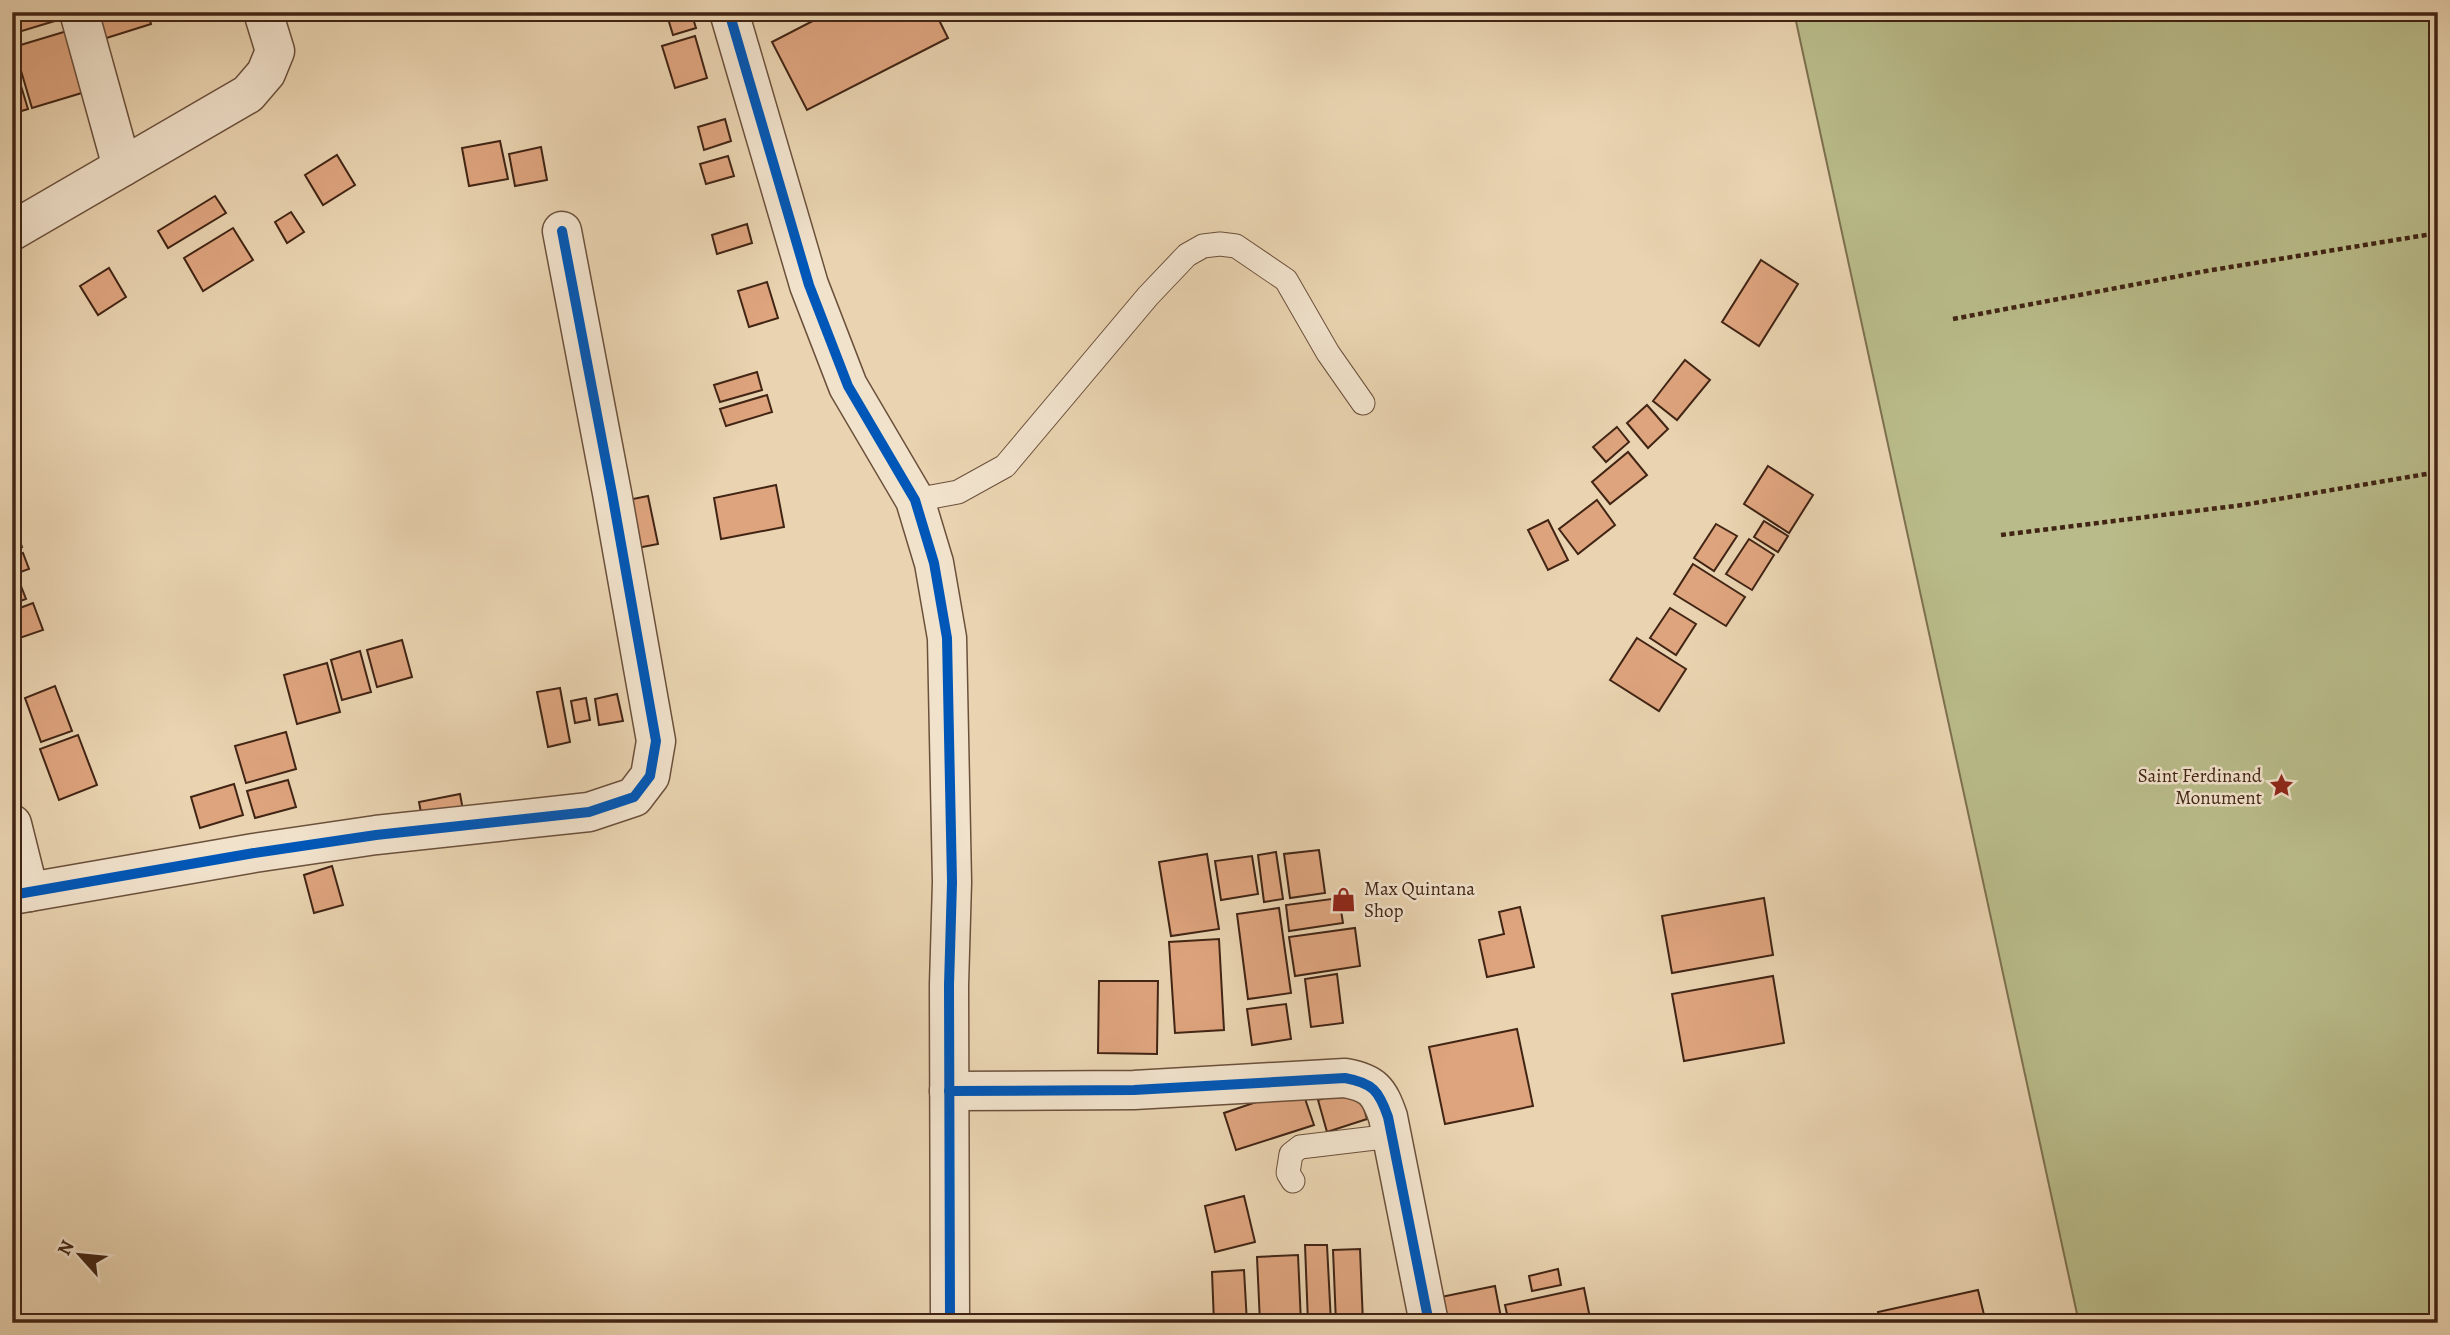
<svg xmlns="http://www.w3.org/2000/svg" width="2450" height="1335" font-family="Alegreya,serif">
  <rect width="100%" height="100%" fill="#e9d3b0"/>
  <filter id="stains"><feTurbulence type="fractalNoise" baseFrequency=".00286" numOctaves="4"/><feColorMatrix values="0 0 0 0 .2 0 0 0 0 .09 0 0 0 0 .02 0 0 0 .5 -.17"/></filter>
  <radialGradient id="worn" r=".72"><stop offset=".6" stop-color="#630" stop-opacity="0"/><stop offset="1" stop-color="#630" stop-opacity=".3"/></radialGradient>
  <path fill="#b9bc8a" stroke="#7d704f" stroke-width="2" d="M1794,12H2438V1323H2079Z"/>
  <g fill="#dea47e" stroke="#412414" stroke-width="2">
    <path d="M12,12H56L58,20L12,34Z"/>
    <path d="M88,12H148L151,24L97,41Z"/>
    <path d="M666,12H691L696,28L673,35Z"/>
    <path d="M830,12H935L948,38L807,110L772,42Z"/>
    <path d="M67,31L85,92L32,108L14,47Z"/>
    <path d="M695,36L707,78L675,88L662,46Z"/>
    <path d="M12,56L28,109L12,114Z"/>
    <path d="M725,119L731,141L704,150L698,127Z"/>
    <path d="M500,141L508,179L469,186L462,148Z"/>
    <path d="M541,147L547,180L515,186L509,154Z"/>
    <path d="M337,155L355,185L323,205L305,175Z"/>
    <path d="M728,156L734,176L706,184L700,164Z"/>
    <path d="M215,196L226,213L168,248L158,231Z"/>
    <path d="M291,212L304,232L287,243L275,222Z"/>
    <path d="M747,224L752,243L717,254L712,235Z"/>
    <path d="M233,228L253,260L203,291L184,258Z"/>
    <path d="M1761,260L1798,284L1759,346L1722,322Z"/>
    <path d="M109,268L126,297L98,315L80,286Z"/>
    <path d="M767,282L778,318L749,327L738,291Z"/>
    <path d="M1685,360L1710,380L1677,420L1653,401Z"/>
    <path d="M757,372L762,390L720,402L714,385Z"/>
    <path d="M767,395L772,412L726,426L720,409Z"/>
    <path d="M1647,405L1668,429L1648,448L1627,423Z"/>
    <path d="M1617,427L1629,442L1606,462L1593,447Z"/>
    <path d="M1628,452L1647,475L1610,504L1592,482Z"/>
    <path d="M1768,466L1813,495L1789,533L1744,504Z"/>
    <path d="M776,485L784,527L721,539L714,498Z"/>
    <path d="M648,496L658,544L637,548L628,500Z"/>
    <path d="M1597,500L1615,525L1578,554L1559,529Z"/>
    <path d="M12,520L22,547L12,550Z"/>
    <path d="M1548,520L1568,560L1548,570L1528,530Z"/>
    <path d="M1764,521L1788,536L1778,552L1754,537Z"/>
    <path d="M1716,524L1737,536L1714,571L1694,558Z"/>
    <path d="M1749,539L1774,555L1752,590L1726,574Z"/>
    <path d="M23,553L29,569L12,575V557Z"/>
    <path d="M1693,564L1745,597L1726,626L1674,594Z"/>
    <path d="M19,581L26,599L12,604V583Z"/>
    <path d="M33,603L43,630L14,640L12,611Z"/>
    <path d="M1670,608L1696,624L1676,655L1650,638Z"/>
    <path d="M1637,638L1686,669L1659,711L1610,680Z"/>
    <path d="M402,640L412,677L377,687L367,650Z"/>
    <path d="M360,651L371,692L342,700L331,660Z"/>
    <path d="M327,663L340,712L297,724L284,675Z"/>
    <path d="M55,686L72,731L41,742L25,698Z"/>
    <path d="M560,688L570,742L548,747L537,692Z"/>
    <path d="M617,694L623,721L599,725L595,699Z"/>
    <path d="M586,698L590,720L575,723L571,701Z"/>
    <path d="M286,732L296,769L246,783L235,746Z"/>
    <path d="M78,735L97,785L59,800L40,749Z"/>
    <path d="M288,780L296,807L255,818L247,791Z"/>
    <path d="M234,784L243,815L200,828L191,797Z"/>
    <path d="M460,794L463,810L422,818L419,802Z"/>
    <path d="M1319,850L1325,893L1290,898L1284,854Z"/>
    <path d="M1276,852L1283,899L1264,902L1258,855Z"/>
    <path d="M1207,854L1219,929L1171,936L1159,862Z"/>
    <path d="M1252,856L1258,894L1221,900L1215,861Z"/>
    <path d="M332,866L343,905L314,913L304,875Z"/>
    <path d="M1339,898L1343,923L1289,931L1286,905Z"/>
    <path d="M1764,898L1773,955L1672,973L1662,916Z"/>
    <path d="M1520,907L1534,967L1487,977L1479,940L1504,934L1499,912Z"/>
    <path d="M1279,908L1291,993L1248,999L1237,914Z"/>
    <path d="M1355,928L1360,966L1295,976L1289,937Z"/>
    <path d="M1219,939L1224,1030L1175,1033L1169,942Z"/>
    <path d="M1337,974L1343,1023L1311,1027L1305,979Z"/>
    <path d="M1773,976L1784,1043L1684,1061L1672,994Z"/>
    <path d="M1099,981H1158L1157,1054L1098,1053Z"/>
    <path d="M1286,1004L1291,1039L1252,1045L1247,1009Z"/>
    <path d="M1517,1029L1533,1106L1445,1124L1429,1047Z"/>
    <path d="M1301,1087L1314,1125L1236,1150L1224,1113Z"/>
    <path d="M1358,1088L1367,1119L1327,1132L1318,1100Z"/>
    <path d="M1244,1196L1255,1242L1215,1252L1205,1206Z"/>
    <path d="M1305,1245H1327L1331,1323H1308Z"/>
    <path d="M1360,1249L1363,1323H1336L1333,1250Z"/>
    <path d="M1298,1255L1301,1323H1260L1257,1257Z"/>
    <path d="M1558,1269L1561,1285L1532,1291L1529,1276Z"/>
    <path d="M1244,1270L1247,1323H1214L1212,1272Z"/>
    <path d="M1495,1286L1502,1323H1441L1436,1298Z"/>
    <path d="M1584,1288L1591,1323H1509L1505,1305Z"/>
    <path d="M1978,1290L1986,1323H1880L1878,1312Z"/>
    <path d="M1401,1316L1403,1323H1378Z"/>
  </g>
  <g fill="none" stroke-linecap="round" stroke-linejoin="round">
    <defs>
      <g id="service">
        <path d="M915,500L958,492L1005,466L1148,296L1187,255L1203,246L1220,244L1236,246L1286,280L1328,353L1363,403"/>
        <path d="M1293,1181L1288,1173L1291,1154L1300,1147L1392,1136"/>
      </g>
      <g id="minor">
        <path d="M79,12L122,167"/>
        <path d="M729,12L809,285L848,386L915,500L934,563L947,638L952,882L949,985L950,1323"/>
        <path d="M12,231L248,94L266,73L275,51L263,12"/>
        <path d="M12,824L29,892"/>
        <path d="M12,895L254,853L376,835L589,812L634,797L650,776L656,741L612,493L562,231"/>
        <path d="M949,1091L1134,1090L1345,1078C1373,1083 1379,1091 1388,1117L1429,1323"/>
      </g>
    </defs>
    <use href="#service" stroke="#6b503b" stroke-width="25"/>
    <use href="#minor" stroke="#6b503b" stroke-width="41"/>
    <g stroke="#412414" stroke-width="4.5" stroke-dasharray="5 3.5" stroke-linecap="butt">
      <path d="M1953,319L2206,271L2438,233"/>
      <path d="M2001,535L2243,505L2438,472"/>
    </g>
    <use href="#service" stroke="#f1e2cc" stroke-width="23"/>
    <use href="#minor" stroke="#f1e2cc" stroke-width="38"/>
    <defs>
      <g id="cycleway">
        <path d="M729,12L809,285L848,386L915,500L934,563L947,638L952,882L949,985L950,1323"/>
        <path d="M12,895L254,853L376,835L589,812L634,797L650,776L656,741L612,493L562,231"/>
        <path d="M949,1091L1134,1090L1345,1078C1373,1083 1379,1091 1388,1117L1429,1323"/>
      </g>
    </defs>
    <use href="#cycleway" stroke="#f1e2cc" stroke-width="15"/>
    <use href="#cycleway" stroke="#0057b8" stroke-width="10"/>
  </g>
  <defs>
    <symbol id="sight-bare" viewBox="-9 -9 18 18"><path d="M0-6L1.8-2.2L6-1.7L2.9 1.2L3.7 5.4L0 3.3L-3.7 5.4L-2.9 1.2L-6-1.7L-1.8-2.2Z" fill="#8f2418" stroke="#f1e2cc" stroke-width="2.5" paint-order="stroke"/></symbol>
    <symbol id="shop-bare" viewBox="-9 -9 18 18"><path d="M-5-2.5h2.3a2.7 3.5 0 0 1 5.4 0H5L5.5 6h-11ZM-1.5-2.5h3a1.5 2.3 0 0 0-3 0Z" fill="#8f2418" stroke="#f1e2cc" stroke-width="2.5" paint-order="stroke"/></symbol>
  </defs>
  <g fill-rule="evenodd">
    <use href="#sight-bare" x="2264" y="768" width="35" height="35"/>
    <use href="#shop-bare" x="1326" y="882" width="35" height="35"/>
  </g>
  <g text-anchor="middle" stroke-width="5" stroke-linejoin="round" paint-order="stroke">
    <g font-size="19" fill="#412414" stroke="#f1e2cc" text-anchor="end">
      <text x="2262" y="782">Saint Ferdinand<tspan x="2262" dy="22">Monument</tspan></text>
      <text x="1364" y="895" text-anchor="start">Max Quintana<tspan x="1364" dy="22">Shop</tspan></text>
    </g>
  </g>
  <rect width="2450" height="1335" fill="none" stroke="#e9d3b0" stroke-width="42"/>
  <rect x="14" y="14" width="2422" height="1307" fill="none" stroke="#412414" stroke-width="3.5"/>
  <rect x="21" y="21" width="2408" height="1293" fill="none" stroke="#412414" stroke-width="2"/>
  <g transform="translate(80 1255) rotate(297)" stroke="#f1e2cc" stroke-width="5" paint-order="stroke">
  <path d="M0-5L12 26L0 18L-12 26Z" fill="#412414"/>
  <text y="-10" font-size="19" font-weight="bold" text-anchor="middle" fill="#412414">N</text>
  </g>
  <rect width="100%" height="100%" filter="url(#stains)"/>
  <rect width="100%" height="100%" fill="url(#worn)"/>
</svg>
